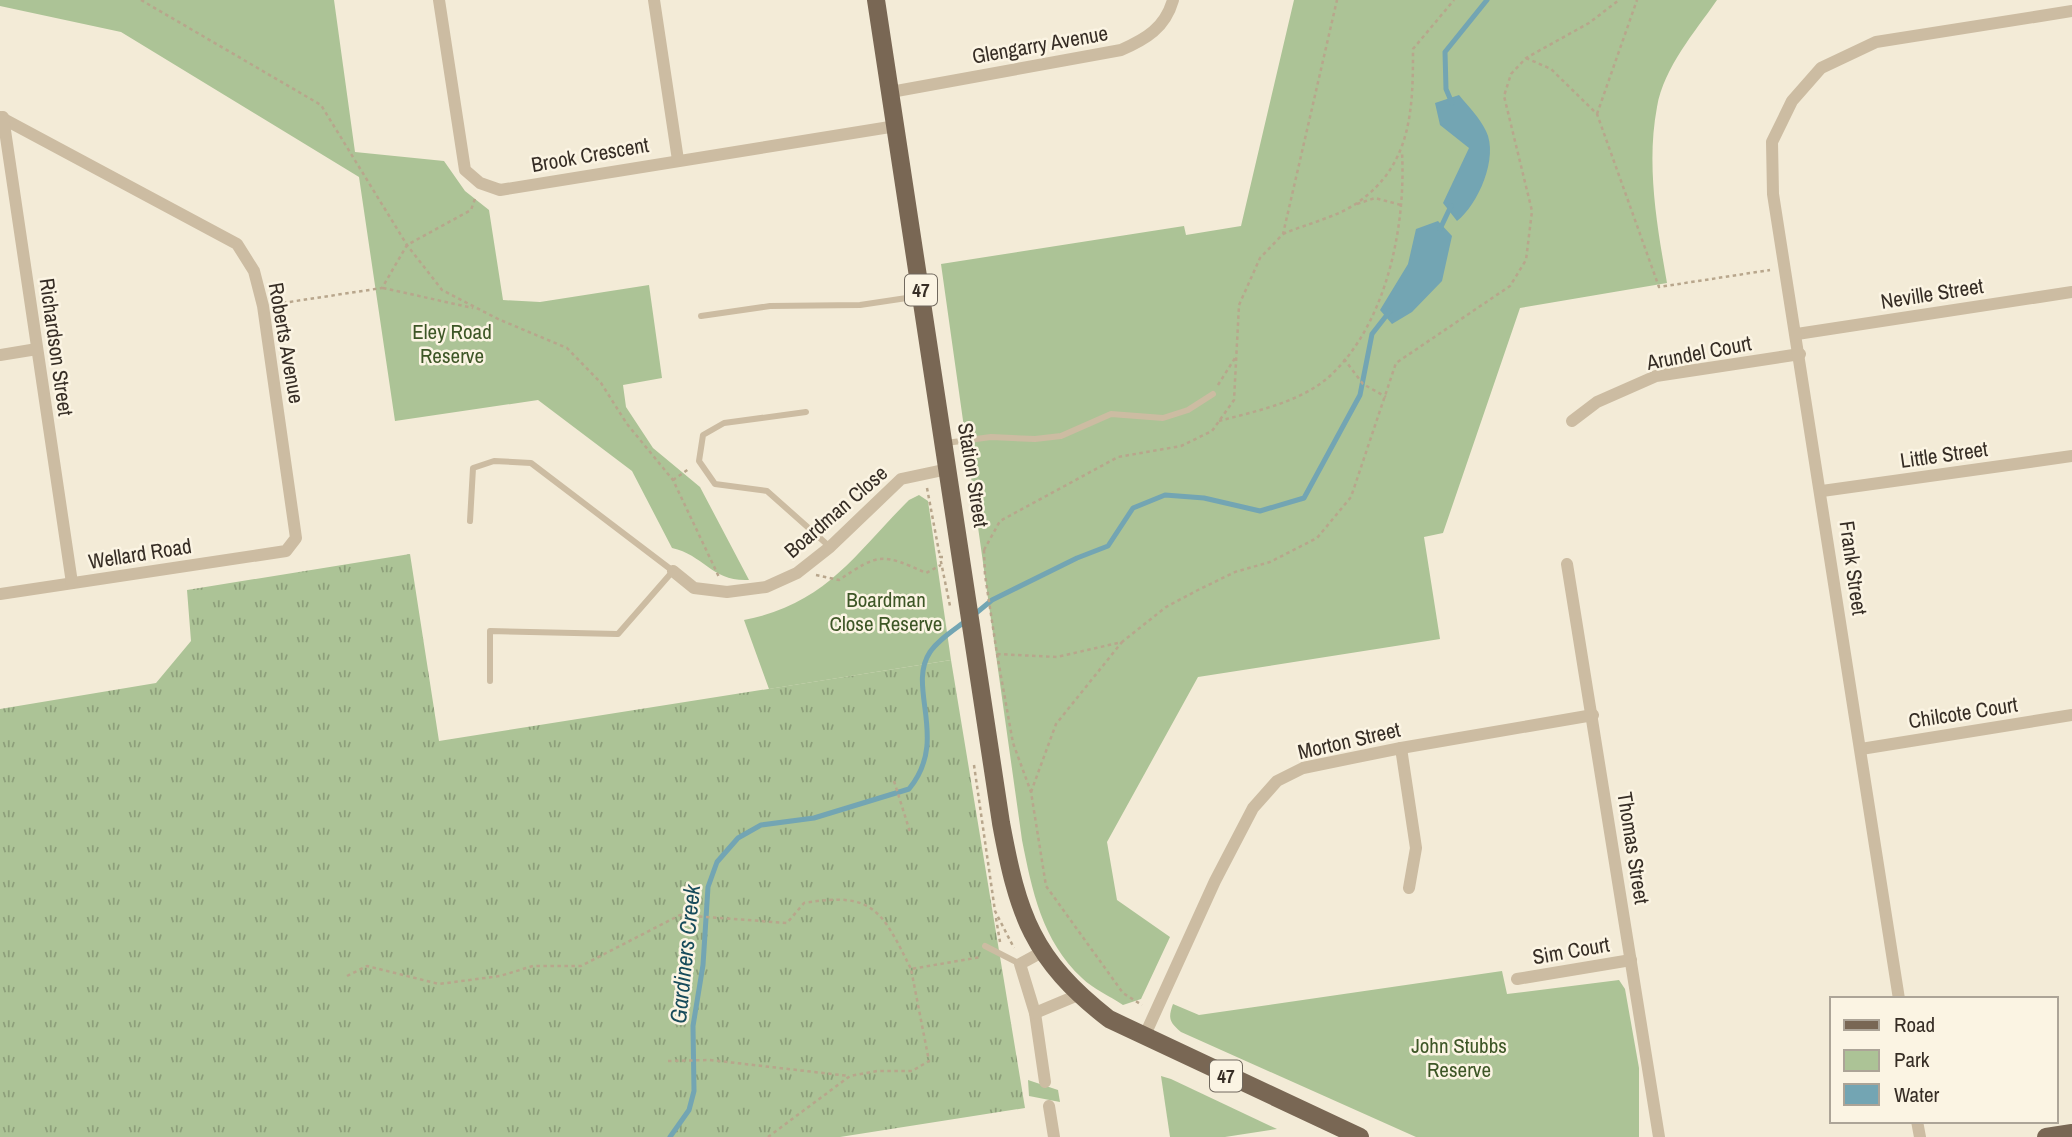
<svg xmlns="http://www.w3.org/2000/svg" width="2072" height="1137" font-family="'Archivo Narrow',sans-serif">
  <defs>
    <pattern id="grass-tufts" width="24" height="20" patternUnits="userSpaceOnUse" patternTransform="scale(1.75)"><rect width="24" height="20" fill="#acc396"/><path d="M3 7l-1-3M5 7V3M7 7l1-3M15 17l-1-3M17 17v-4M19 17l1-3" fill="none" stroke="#8d9f7a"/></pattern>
  </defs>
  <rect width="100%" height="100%" fill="#f3ebd7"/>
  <path fill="url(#grass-tufts)" d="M410,554L439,741L951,660L1025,1108L840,1137H0V709L156,683L191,641L187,590Z"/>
  <g fill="#acc396">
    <path d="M0,0H334L355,152L444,161L465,191L489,210L503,300L540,302L649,285L662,378L623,385L626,407L653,448L700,487L749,580C712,582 704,555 672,548L632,471L538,400L395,421L359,177L121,32L0,6Z"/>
    <path d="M1294,0H1717C1695,32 1664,67 1657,107C1646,165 1657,226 1667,283L1520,308L1443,533L1424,537L1440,639L1198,677L1107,842L1117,900L1170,937L1141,999L1123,1005C1110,996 1093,989 1082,978C1042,941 1032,890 1022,840L941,264L1184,226L1186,235L1241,226Z"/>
    <path d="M919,495L928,501L951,660L769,689L744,620C826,604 854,555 909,500Z"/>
    <path d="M1502,971L1507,994L1619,980L1625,989L1639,1068V1137H1416L1181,1032C1169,1022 1168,1018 1173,1004L1199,1015Z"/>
    <path d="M1161,1076L1171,1079L1277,1129L1225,1137H1170Z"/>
    <path d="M1028,1080L1058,1090L1060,1102L1029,1096Z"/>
  </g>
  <g fill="#73a5b3">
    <path d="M1459,95C1468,106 1480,118 1486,131C1499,157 1478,205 1457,221L1443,203L1469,148L1440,125L1435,103Z"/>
    <path d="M1438,221L1452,236L1442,281L1412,312L1392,324L1380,310L1408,264L1416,229Z"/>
  </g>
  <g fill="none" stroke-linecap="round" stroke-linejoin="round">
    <g stroke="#73a5b3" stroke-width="5">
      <path d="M1452,103L1446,89L1445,52L1487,0"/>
      <path d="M1440,229L1451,206"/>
      <path d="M975,614L992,600L1077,558L1108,546L1133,508L1165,495L1204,498L1260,511L1304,498L1360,395L1372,334L1390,311"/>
      <path d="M670,1137L689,1110L694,1091L693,1026L703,965L708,887L717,862L738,838L761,825L814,818L909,789C950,739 906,688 930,652C939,639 954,630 967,620"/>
    </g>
    <g stroke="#b8a68c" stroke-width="2.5" stroke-dasharray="3.5 3.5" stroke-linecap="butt">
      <path d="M141,0L321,105L407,245L442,290L498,319L567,348L601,383L627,424L673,480L719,577"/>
      <path d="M1526,58L1551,69L1597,114L1659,287L1770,270"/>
      <path d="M1597,114L1637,0"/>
      <path d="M1357,204L1375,198L1401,205"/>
      <path d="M1283,234C1306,224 1337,217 1357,203C1412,165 1413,109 1413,49L1454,0"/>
      <path d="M383,288L473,308"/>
      <path d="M276,304L382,288L407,245L471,210L476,196"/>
      <path d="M1344,359L1363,384L1386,397"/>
      <path d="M1218,385L1235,358"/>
      <path d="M1219,421C1256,411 1302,402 1331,375C1387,322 1406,226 1402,152"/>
      <path d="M673,480L690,468"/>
      <path d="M927,488L940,557"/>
      <path d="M984,550L985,575L997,654L1057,657L1122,642L1166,607L1198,590L1235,572L1270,562L1317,538L1351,497L1396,363L1510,286L1526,260L1532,211L1504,96L1511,74L1526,58L1589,23L1619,0"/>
      <path d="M984,550L1000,521L1118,457L1181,446L1212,431L1234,400L1239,305L1260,258L1283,234L1337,0"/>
      <path d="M943,557H940L950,606"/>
      <path d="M816,575L839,580C879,553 882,553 926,573L941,565"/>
      <path d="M997,654L1013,743L1031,792L1046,886L1123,993L1142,1005"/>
      <path d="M974,765L995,911L1014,948"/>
      <path d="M894,781L910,832"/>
      <path d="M1031,792L1056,724L1122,642"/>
      <path d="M996,918L1000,942"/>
      <path d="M347,976L367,966L439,984L500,976L533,966H581L680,915L787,923L804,903C874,891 882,911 911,969"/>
      <path d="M668,1061L710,1060L849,1076"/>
      <path d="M768,1137L850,1076L877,1071H912L929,1061L911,969L981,957"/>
    </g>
    <g stroke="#ccbca2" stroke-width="6">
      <path d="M701,316L770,306L860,305L920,296"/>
      <path d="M806,412L724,423L703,435L699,461L715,484L767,491L830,547"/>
      <path d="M946,443L991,437L1035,439L1061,436L1111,414L1163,418L1188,410L1213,394"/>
      <path d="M470,521L473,468L494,461L531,463L673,571L618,634L490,631V681"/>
      <path d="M985,946L1020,964"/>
    </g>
    <g stroke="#ccbca2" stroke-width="12">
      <path d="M439,0L465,170L480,183L500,190L896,126"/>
      <path d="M654,0L678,160"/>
      <path d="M891,92L1121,50C1146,39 1165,28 1173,0"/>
      <path d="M0,117L237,244L254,271L263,306L296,538L286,551L0,594"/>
      <path d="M3,117L72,583"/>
      <path d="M1797,334L2072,292"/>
      <path d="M0,355L37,349"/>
      <path d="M1572,421L1597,402L1656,376L1800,354"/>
      <path d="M1822,491L2072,456"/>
      <path d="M1567,564L1659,1137"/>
      <path d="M673,571L694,588L727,592L766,587L797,573L830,547L901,479L948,469"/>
      <path d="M1401,748L1416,848L1409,888"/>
      <path d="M1861,749L2072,715"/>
      <path d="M1042,952L1020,964L1035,1013L1045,1082"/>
      <path d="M1517,979L1631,960"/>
      <path d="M1899,999L1773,194L1772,142L1792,101L1821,68L1876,42L2072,11"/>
      <path d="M1035,1013L1078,995"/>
      <path d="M1144,1037L1215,881L1253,808L1277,781L1303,768L1401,748L1593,715"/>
      <path d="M1049,1106L1054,1137"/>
      <path d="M1917,1121L1920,1137"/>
    </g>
    <g stroke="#796754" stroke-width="18">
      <path d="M876,0L1001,823C1018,915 1032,959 1109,1019L1360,1137"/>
      <path d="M2046,1137L2072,1133"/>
    </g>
  </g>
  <g text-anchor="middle" stroke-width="5" stroke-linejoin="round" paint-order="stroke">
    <g fill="#fbf4e3" stroke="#71695e" stroke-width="2">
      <rect x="905" y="274.5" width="32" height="31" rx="5"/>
      <rect x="1210" y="1060.5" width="32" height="31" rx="5"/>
    </g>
    <g font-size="19" font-weight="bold" fill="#362d25">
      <text x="921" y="297">47</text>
      <text x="1226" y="1083">47</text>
    </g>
    <g font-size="21" fill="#362d25" stroke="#fbf4e3">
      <text transform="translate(1040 45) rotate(-10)" y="7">Glengarry Avenue</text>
      <text transform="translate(590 155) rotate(-10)" y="7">Brook Crescent</text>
      <text transform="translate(1932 294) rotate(-9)" y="7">Neville Street</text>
      <text transform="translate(286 343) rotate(80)" y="7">Roberts Avenue</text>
      <text transform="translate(56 347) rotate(82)" y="7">Richardson Street</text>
      <text transform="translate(1699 353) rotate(-11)" y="7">Arundel Court</text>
      <text transform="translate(1944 455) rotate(-8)" y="7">Little Street</text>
      <text transform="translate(973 475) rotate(81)" y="7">Station Street</text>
      <text transform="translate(836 512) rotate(-41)" y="7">Boardman Close</text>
      <text transform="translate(140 554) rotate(-9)" y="7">Wellard Road</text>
      <text transform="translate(1853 568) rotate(82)" y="7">Frank Street</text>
      <text transform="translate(1963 713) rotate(-9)" y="7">Chilcote Court</text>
      <text transform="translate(1349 741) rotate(-13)" y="7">Morton Street</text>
      <text transform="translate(1633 848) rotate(81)" y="7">Thomas Street</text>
      <text transform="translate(1571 951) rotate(-10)" y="7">Sim Court</text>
    </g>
    <g font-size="21" fill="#3d5626" stroke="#fbf4e3">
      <text x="452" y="339">Eley Road<tspan x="452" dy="24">Reserve</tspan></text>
      <text x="886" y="607">Boardman<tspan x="886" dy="24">Close Reserve</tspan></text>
      <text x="1459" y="1053">John Stubbs<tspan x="1459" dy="24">Reserve</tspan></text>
    </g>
    <g font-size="23" font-style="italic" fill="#174b5b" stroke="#fbf4e3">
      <text transform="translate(685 954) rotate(-84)" y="8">Gardiners Creek</text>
    </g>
  </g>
  <rect x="1830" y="997" width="228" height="126" fill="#fbf4e3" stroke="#aca497" stroke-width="2"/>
  <rect x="1844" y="1020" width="35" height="10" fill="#796754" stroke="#aca497" stroke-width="2"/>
  <text x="1894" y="1032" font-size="21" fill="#362d25">Road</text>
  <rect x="1844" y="1050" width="35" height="21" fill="#acc396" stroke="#aca497" stroke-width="2"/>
  <text x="1894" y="1067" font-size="21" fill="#362d25">Park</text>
  <rect x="1844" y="1084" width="35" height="21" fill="#73a5b3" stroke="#aca497" stroke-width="2"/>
  <text x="1894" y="1102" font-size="21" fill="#362d25">Water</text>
</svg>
